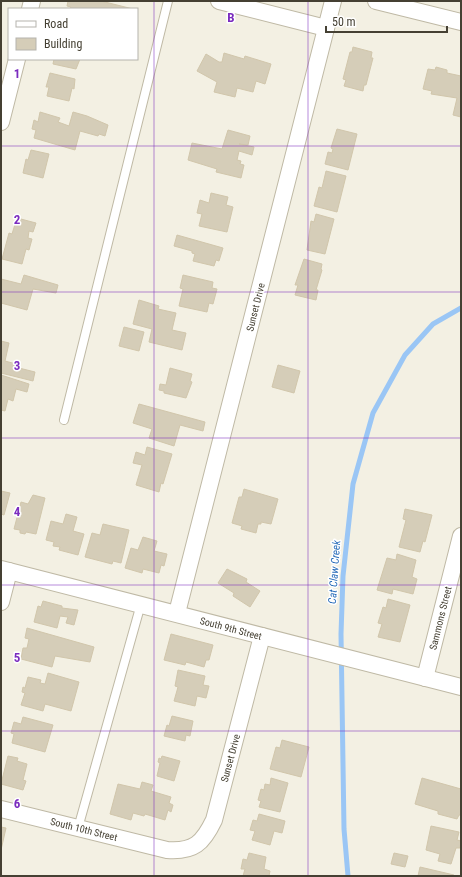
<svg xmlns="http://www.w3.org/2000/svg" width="462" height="877" font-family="'Roboto Condensed',sans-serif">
  <rect width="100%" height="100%" fill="#f3f0e3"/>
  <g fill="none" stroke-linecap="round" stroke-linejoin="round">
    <path stroke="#9ac6f5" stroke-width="5" d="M348,876L344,829L341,634L343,576L353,484L373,413L405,355L433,324L461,308"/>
  </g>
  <g fill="#d5cdb8" stroke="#d1c6ab">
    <path d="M68,1H101L133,9H70L71,7L67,6Z"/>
    <path d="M353,47L372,52L371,58H373L366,85H364L363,91L344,86L346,80L343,79L350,52H352Z"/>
    <path d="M224,53L244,59L245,56L271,64L265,84L256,81L253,92L237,88L235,97L214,92L217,82L197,71L206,54L219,62H222Z"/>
    <path d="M54,59H80L76,69L53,64Z"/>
    <path d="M436,67L447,70V73L461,76V117L453,115L457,98L431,94L432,91L423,89L428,69L435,70Z"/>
    <path d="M50,73L75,79L74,89L72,88L69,101L47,96L49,87H46Z"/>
    <path d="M40,112L60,118L58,122L69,126L73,112L87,116L108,125L105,136L99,134L98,136L80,131L75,150L34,138L36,130L32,129L34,120L38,122Z"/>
    <path d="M337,129L357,134L348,170L325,164L328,152L332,153L333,149L331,148Z"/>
    <path d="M228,130L250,136L248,145L239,144L254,147L252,155L239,151L237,160L241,161L240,164L244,165L241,178L216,172L217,169L188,160L192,143L222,149Z"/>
    <path d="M31,150L49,154L43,178L23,173L26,159L28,160Z"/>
    <path d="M326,171L346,176L337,212L314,206L319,187L322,188Z"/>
    <path d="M211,193L228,197L226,205L233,207L227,232L199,226L202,214L197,213L200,200L209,203Z"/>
    <path d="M316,214L334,219L325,254L307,250L311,221L314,222Z"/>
    <path d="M17,218L36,223L33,232L29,231L28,238L32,239L29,250L26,249L22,264L2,259L9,233L12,234Z"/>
    <path d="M177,235L223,248L219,261L216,260L214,266L193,261L195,254L192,253V251L174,246Z"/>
    <path d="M304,259L322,264L321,269L322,270L316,290H318L316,300L295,295L298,285H295Z"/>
    <path d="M24,275L58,285L56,293L33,289L27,310L1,303V279L21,284Z"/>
    <path d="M183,275L213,282L212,288L217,289L213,304L209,303L207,312L179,306L183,289L180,288Z"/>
    <path d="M139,300L159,306L158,309L176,313L172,330L186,333L182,350L149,342L152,329L133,324Z"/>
    <path d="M124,327L144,332L139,351L119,346Z"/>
    <path d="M1,341L9,343L5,361L16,364L15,367L35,372L33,381L1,373Z"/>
    <path d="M278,365L300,371L294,393L272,387Z"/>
    <path d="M170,368L192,374L190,381L192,382L186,398L164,393V391L159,390L160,384L166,385Z"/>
    <path d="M1,375L29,384L27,392L16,389L13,401L8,399L5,411L1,410Z"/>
    <path d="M139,404L205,422L203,431L180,425L174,446L149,438L152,429L133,423Z"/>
    <path d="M147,447L172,454L163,484L161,483L159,492L136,485L142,465L133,463L136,452L145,455Z"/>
    <path d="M244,489L278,499L271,524L261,522V524H258L256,533L241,529L242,526L232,523L239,497H242Z"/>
    <path d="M1,491L10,493L4,515L1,514Z"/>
    <path d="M33,495L45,498L36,534L26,532L25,534L20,533V530L14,529L21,502L28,504Z"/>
    <path d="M405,509L432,515L425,542L423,541L420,552L399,547L406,520L403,519Z"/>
    <path d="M66,514L77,517L73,531L84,534L78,555L59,550L60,547L53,546L54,542L46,540L51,521L63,524Z"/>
    <path d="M103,524L129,530L121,563L113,561L112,564L85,557L92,533L100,535Z"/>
    <path d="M143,537L157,541L154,551L167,554L164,566L161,565L159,573L143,569L142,573L125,568L131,548L138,550Z"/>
    <path d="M397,554L416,560L412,577L417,579L413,594L393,589L392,594L377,590L387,558L396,560Z"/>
    <path d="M227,569L247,579L246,582L260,591L250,607L233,596L234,593L218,583Z"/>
    <path d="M388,599L410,605L400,642L378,637L382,624L378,623L383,607L386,608Z"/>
    <path d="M43,601L62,606V608L78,610L74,625L66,623L68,617L60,616L57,628L34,622L38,606L41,607Z"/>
    <path d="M27,628L94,647L90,662L55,656L52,667L21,659L23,648H27L29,639L25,638Z"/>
    <path d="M171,634L213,645L209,660H206L204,667L186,662L185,665L164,660Z"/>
    <path d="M178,670L205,676L203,685L209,686L206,698L197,696L195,706L174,701L178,687L175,686Z"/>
    <path d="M48,673L79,682L71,711L45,704L43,711L21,705L25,693L22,692L23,687L25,688L28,677L41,680L40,683L45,684Z"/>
    <path d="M172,716L193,721L190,736L186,735L185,741L164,736L167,725L169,726Z"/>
    <path d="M23,717L53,725L45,752L12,743L14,734L11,733L14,722L21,724Z"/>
    <path d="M282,740L309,747L301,777L270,769L276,747L280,748Z"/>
    <path d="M8,756L18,758L17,761L27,764L23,780L26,781L23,790L1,784Z"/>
    <path d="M162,756L180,761L174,781L157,776L160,763L158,762L159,758L161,759Z"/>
    <path d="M271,778L288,783L280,812L259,807L261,801L258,800L261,789L264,790L265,784L270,785Z"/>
    <path d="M422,778L461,789V815H459L457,819L438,814V811L415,804Z"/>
    <path d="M142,782L153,785L151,791L171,797L169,803L173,805L171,812L168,810L165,820L145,814L144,816L133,813L131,820L110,814L118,784L140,789Z"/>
    <path d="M259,814L285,821L282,833L274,831L270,845L252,840L255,831L250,830L253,820L257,821Z"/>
    <path d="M431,826L459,832L457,840L461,841L460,848H456L451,864L438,861L440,854L426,850Z"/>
    <path d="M1,827L6,828L1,850Z"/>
    <path d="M249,853L266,857L264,869L270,871L269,876H243L245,869H241L243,859L247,860Z"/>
    <path d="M394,853L408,856L405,867L391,864Z"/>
    <path d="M420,867L454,875V876H418Z"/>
  </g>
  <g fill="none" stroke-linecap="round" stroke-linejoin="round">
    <defs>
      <g id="service">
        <path d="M64,420L168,1"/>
        <path d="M78,828L141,604"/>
      </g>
      <g id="minor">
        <path d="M219,1L326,28"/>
        <path d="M376,1L461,22"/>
        <path d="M30,9L32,1"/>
        <path d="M1,122L17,59"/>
        <path d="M1,569L461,687"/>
        <path d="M1,602L9,571"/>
        <path d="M177,613L333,1"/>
        <path d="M425,678L461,536"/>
        <path d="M1,809L167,850C194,852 203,843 214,820L262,636"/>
      </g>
    </defs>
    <use href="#service" stroke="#bfb9a5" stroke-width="10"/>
    <use href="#minor" stroke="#bfb9a5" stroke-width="18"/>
    <use href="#service" stroke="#fff" stroke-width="8"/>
    <use href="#minor" stroke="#fff" stroke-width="16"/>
  </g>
  <path fill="none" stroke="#7b2cbf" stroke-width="1" stroke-opacity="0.55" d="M154,1V876M308,1V876M1,146H461M1,292H461M1,438H461M1,585H461M1,731H461"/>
  <g text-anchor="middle" stroke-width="3" stroke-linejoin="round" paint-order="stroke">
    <g font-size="10" fill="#454033" stroke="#fff">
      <text transform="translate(255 307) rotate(-76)" y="4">Sunset Drive</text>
      <text transform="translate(440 618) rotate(-76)" y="4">Sammons Street</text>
      <text transform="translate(231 628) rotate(15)" y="4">South 9th Street</text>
      <text transform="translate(230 758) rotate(-75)" y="4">Sunset Drive</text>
      <text transform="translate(84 829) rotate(14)" y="4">South 10th Street</text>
    </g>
    <g font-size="11" font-style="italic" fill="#256ab8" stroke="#fff">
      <text transform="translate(334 572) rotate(-86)" y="4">Cat Claw Creek</text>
    </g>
  </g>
  <g font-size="13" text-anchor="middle" font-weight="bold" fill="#7b2cbf" stroke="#fff" stroke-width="3" stroke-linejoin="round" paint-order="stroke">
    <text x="231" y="22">B</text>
    <text x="17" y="78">1</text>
    <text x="17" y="224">2</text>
    <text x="17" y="370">3</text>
    <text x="17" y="516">4</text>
    <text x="17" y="662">5</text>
    <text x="17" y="808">6</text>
  </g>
  <rect width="462" height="877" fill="none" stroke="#454033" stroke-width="4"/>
  <rect x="8" y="8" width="130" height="52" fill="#ffffff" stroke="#b5b3ad"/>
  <rect x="16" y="21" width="20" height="6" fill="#ffffff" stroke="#b5b3ad"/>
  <text x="44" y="28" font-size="12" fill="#454033">Road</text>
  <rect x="16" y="38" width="20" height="12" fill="#d5cdb8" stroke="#b5b3ad"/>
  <text x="44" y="48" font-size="12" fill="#454033">Building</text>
  <path d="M326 26v6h121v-6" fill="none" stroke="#454033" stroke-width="2"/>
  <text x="332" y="26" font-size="12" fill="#454033" stroke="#ffffff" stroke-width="3" paint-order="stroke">50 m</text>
</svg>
